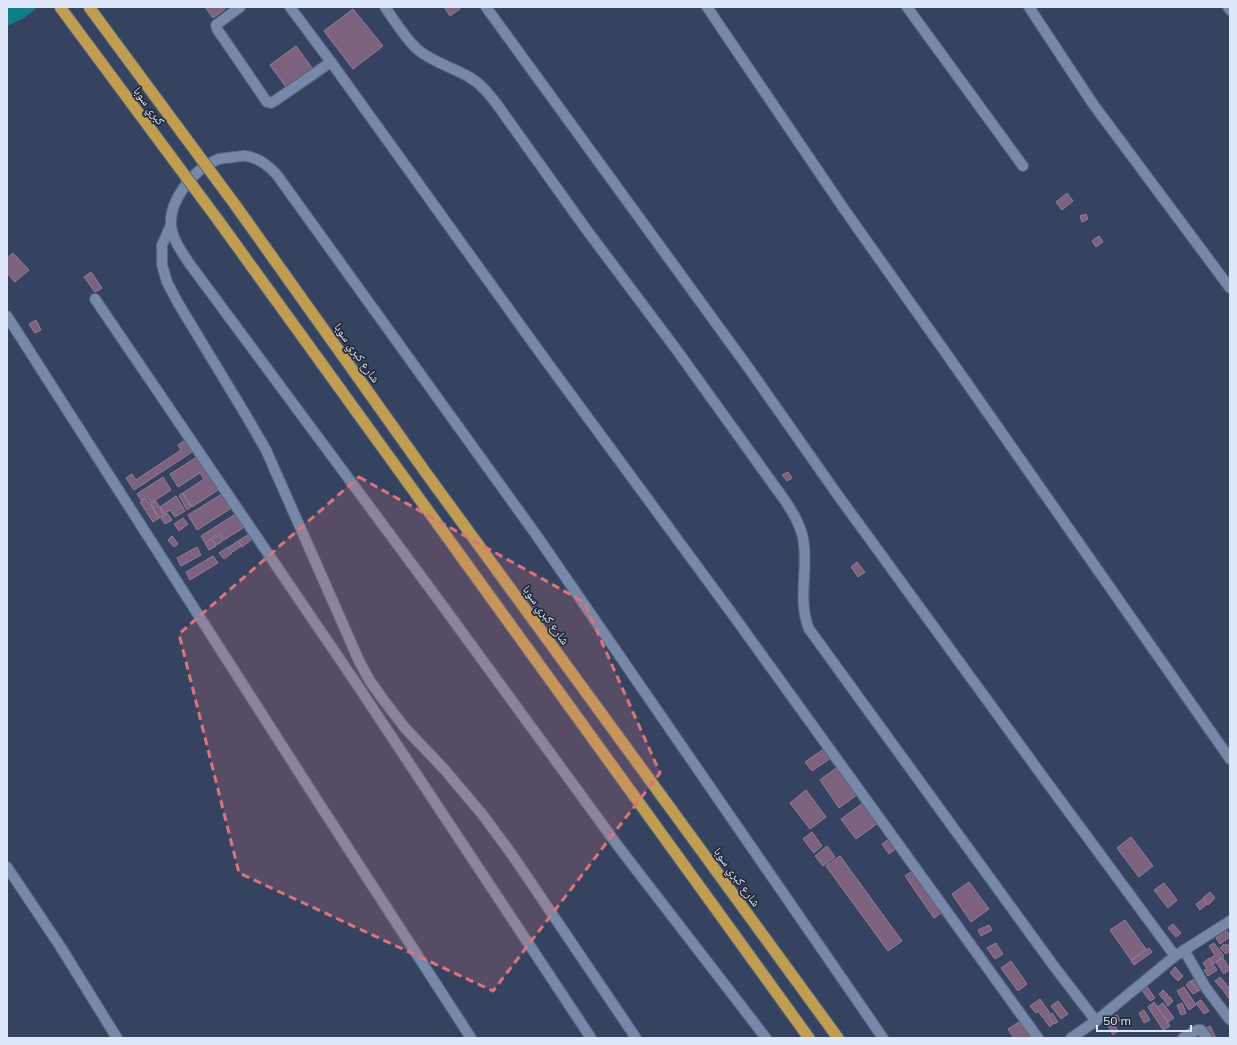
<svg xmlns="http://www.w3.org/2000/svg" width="1237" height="1045" font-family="Mulish,'Noto Naskh Arabic',sans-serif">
  <rect width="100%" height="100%" fill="#354360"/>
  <path fill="#107e87" d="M7,7H38L24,18L7,26Z"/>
  <g fill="#7c627e" stroke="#987c99">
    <path d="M205,7H224L225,9L213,18Z"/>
    <path d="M444,7H459L460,9L450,16Z"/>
    <path d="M353,9L383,46L353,69L324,31Z"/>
    <path d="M296,46L312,68L286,87L270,65Z"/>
    <path d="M1067,193L1073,201L1062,210L1056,202Z"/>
    <path d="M1086,214L1088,219L1082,222L1080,216Z"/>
    <path d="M1099,236L1103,242L1096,247L1092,241Z"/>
    <path d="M13,253L29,270L15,282L7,273V258Z"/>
    <path d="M91,272L102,288L95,292L84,277Z"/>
    <path d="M36,320L41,330L35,333L29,324Z"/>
    <path d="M185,440L192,452L134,490L126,478L132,474L136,480L181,450L178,445Z"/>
    <path d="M197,457L218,490L192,507L183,493L204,479L200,473L178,487L170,474Z"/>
    <path d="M788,472L792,478L787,481L782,475Z"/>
    <path d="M163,477L171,490L151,503L147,496L141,500L137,494Z"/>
    <path d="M182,493L191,507L187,510L179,496Z"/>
    <path d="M222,494L230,509L197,530L188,515Z"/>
    <path d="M176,496L185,511L175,517L170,510L164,514L160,507Z"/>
    <path d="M146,498L159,518L153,522L140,502Z"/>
    <path d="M156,501L164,515L159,518L151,504Z"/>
    <path d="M167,513L172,520L165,524L161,518Z"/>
    <path d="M234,515L243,528L224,540L219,533L205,543L201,536Z"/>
    <path d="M183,518L188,524L179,531L174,524Z"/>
    <path d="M219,535L223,541L216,545L212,539Z"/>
    <path d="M248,535L251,540L242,547L238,541Z"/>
    <path d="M172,536L178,544L174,547L168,540Z"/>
    <path d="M212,539L216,546L209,550L205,543Z"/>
    <path d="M238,541L241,546L233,552L229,547Z"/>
    <path d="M197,547L201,555L181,566L177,558Z"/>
    <path d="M228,547L232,553L224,559L219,553Z"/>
    <path d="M213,556L218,563L190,580L186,572Z"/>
    <path d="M857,562L865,572L858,577L851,567Z"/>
    <path d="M824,749L831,758L812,771L805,762Z"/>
    <path d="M839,766L858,794L839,808L820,780Z"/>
    <path d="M806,790L826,817L810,829L790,803Z"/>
    <path d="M863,803L878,823L856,839L841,819Z"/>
    <path d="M812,832L822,846L814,853L803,839Z"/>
    <path d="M892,837L898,847L889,854L882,844Z"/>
    <path d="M1131,837L1153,866L1139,877L1117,848Z"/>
    <path d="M827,846L835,857L823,866L815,856Z"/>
    <path d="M840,856L902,941L888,951L826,866Z"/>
    <path d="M915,869L944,911L934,918L905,876Z"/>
    <path d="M969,882L989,909L971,922L952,894Z"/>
    <path d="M1164,883L1177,900L1168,908L1154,890Z"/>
    <path d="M1210,892L1215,898L1208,905L1203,898Z"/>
    <path d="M1203,899L1207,904L1200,910L1196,904Z"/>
    <path d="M1125,920L1146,949L1131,960L1110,930Z"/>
    <path d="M1173,924L1181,933L1176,937L1168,928Z"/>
    <path d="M989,925L992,930L981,936L978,930Z"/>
    <path d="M1227,931L1230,937L1220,944L1216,938Z"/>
    <path d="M996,943L1003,954L995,959L987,948Z"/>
    <path d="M1214,943L1224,956L1213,964L1209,959L1215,955L1209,946Z"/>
    <path d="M1224,944L1226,946L1227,944L1230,947V951L1226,954L1220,948Z"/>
    <path d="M1149,948L1152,952L1134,965L1131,961Z"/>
    <path d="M1209,958L1217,970L1208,976L1204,970L1207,969L1203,963Z"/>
    <path d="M1223,958L1230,969L1224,974L1216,962Z"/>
    <path d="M1011,961L1027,984L1018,991L1001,968Z"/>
    <path d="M1175,967L1183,976L1178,981L1170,973Z"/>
    <path d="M1220,977L1227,985L1222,989L1215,981Z"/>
    <path d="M1196,978L1203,987L1199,991L1191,981Z"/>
    <path d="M1190,981L1198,991L1193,994L1186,985Z"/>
    <path d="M1145,984L1155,998L1150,1001L1140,988Z"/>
    <path d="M1228,986L1230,989V1000L1223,990Z"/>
    <path d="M1184,987L1196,1005L1189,1010L1177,991Z"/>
    <path d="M1163,990L1168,995L1163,999L1159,994Z"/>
    <path d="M1169,996L1173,1001L1168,1006L1164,1000Z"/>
    <path d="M1040,999L1050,1013L1043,1018L1038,1011L1036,1013L1030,1006Z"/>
    <path d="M1201,1000L1209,1011L1204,1014L1196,1003Z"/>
    <path d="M1058,1001L1068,1014L1061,1019L1051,1006Z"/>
    <path d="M1154,1002L1170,1026L1163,1030L1148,1007Z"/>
    <path d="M1163,1003L1174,1018L1168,1022L1157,1007Z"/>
    <path d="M1182,1003L1186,1013L1181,1015L1177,1005Z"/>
    <path d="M1144,1010L1150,1020L1144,1023L1139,1013Z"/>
    <path d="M1052,1013L1058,1022L1054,1024L1048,1016Z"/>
    <path d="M1117,1015L1120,1020L1115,1024L1111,1018Z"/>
    <path d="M1048,1016L1053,1024L1050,1027L1044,1019Z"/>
    <path d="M1112,1021L1118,1031L1113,1035L1107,1024Z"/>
    <path d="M1019,1022L1031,1038H1014L1008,1029Z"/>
    <path d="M1210,1026L1216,1038H1208L1203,1030Z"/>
  </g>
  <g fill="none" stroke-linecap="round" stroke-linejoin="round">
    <defs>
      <g id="minor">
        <path d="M240,7L216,25L217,29L267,102L271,103L276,100L331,62"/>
        <path d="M290,7L331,62L541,354L733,615L1038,1038"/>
        <path d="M385,7C395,21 404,37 417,49C432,62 452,67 469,77C480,83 488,93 496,103L586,229L676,349L786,502C793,513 800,524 803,538C809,568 797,600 809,629L1053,965L1096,1021"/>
        <path d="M486,7L750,370L837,494L1046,781L1175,956"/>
        <path d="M707,7L844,209L955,366L1230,759"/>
        <path d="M907,7L1023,166"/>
        <path d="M1029,7L1093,104L1230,288"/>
        <path d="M1228,7L1230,10"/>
        <path d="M171,225L162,245V265L167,282L178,303L247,417L266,450L349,638L359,661L370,681L382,698L405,728L444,769L482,814L513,856L636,1038"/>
        <path d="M95,299L358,686L591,1038"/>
        <path d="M7,316L322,808L471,1038"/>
        <path d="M7,867L60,946L117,1038"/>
        <path d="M1184,950L1206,988L1230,1020"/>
        <path d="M766,1038L621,850L440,602L189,263C182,252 172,239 171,225C169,199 196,167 219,159C224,158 229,158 234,157C238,157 243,155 246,156C259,158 269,166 277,175L537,536L883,1038"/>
        <path d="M1071,1038L1096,1021L1175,956L1230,921"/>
        <path d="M1183,1038L1197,1030H1201L1207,1038"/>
      </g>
      <g id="trunk">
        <path d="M236,206L426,473L838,1038"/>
        <path d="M218,220L809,1038"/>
      </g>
    </defs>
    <use href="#minor" stroke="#57627b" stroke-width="12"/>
    <use href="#trunk" stroke="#57627b" stroke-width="13"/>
    <use href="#minor" stroke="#7888a9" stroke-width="10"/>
    <use href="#trunk" stroke="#c09e51" stroke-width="11"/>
    <defs>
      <g id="trunk-bridge">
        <path d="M60,7L218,220"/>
        <path d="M89,7L236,206"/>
      </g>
    </defs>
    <use href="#trunk-bridge" stroke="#57627b" stroke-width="13" stroke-linecap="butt"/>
    <use href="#trunk-bridge" stroke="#c09e51" stroke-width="11"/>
  </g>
  <path fill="#da757c" fill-opacity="0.2" stroke="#da757c" stroke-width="3" stroke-dasharray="8 5" stroke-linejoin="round" d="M359,477L584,602L660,773L493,991L239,873L179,634Z"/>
  <g text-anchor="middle" stroke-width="3.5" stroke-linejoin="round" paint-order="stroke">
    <g font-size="12" fill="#dfe8fa" stroke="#232a37">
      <text transform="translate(149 106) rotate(54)" y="4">كبري سوبا</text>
      <text transform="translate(357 353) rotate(55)" y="4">شارع كبري سوبا</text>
      <text transform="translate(546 615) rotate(54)" y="4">شارع كبري سوبا</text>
      <text transform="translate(737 877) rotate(54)" y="4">شارع كبري سوبا</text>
    </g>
  </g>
  <rect width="1237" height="1045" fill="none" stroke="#dfe8fa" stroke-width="16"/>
  <path d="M1097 1025v6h94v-6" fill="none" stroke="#dfe8fa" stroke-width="2"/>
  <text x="1103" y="1025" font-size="12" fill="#dfe8fa" stroke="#232a37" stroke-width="3" paint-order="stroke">50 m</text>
</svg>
